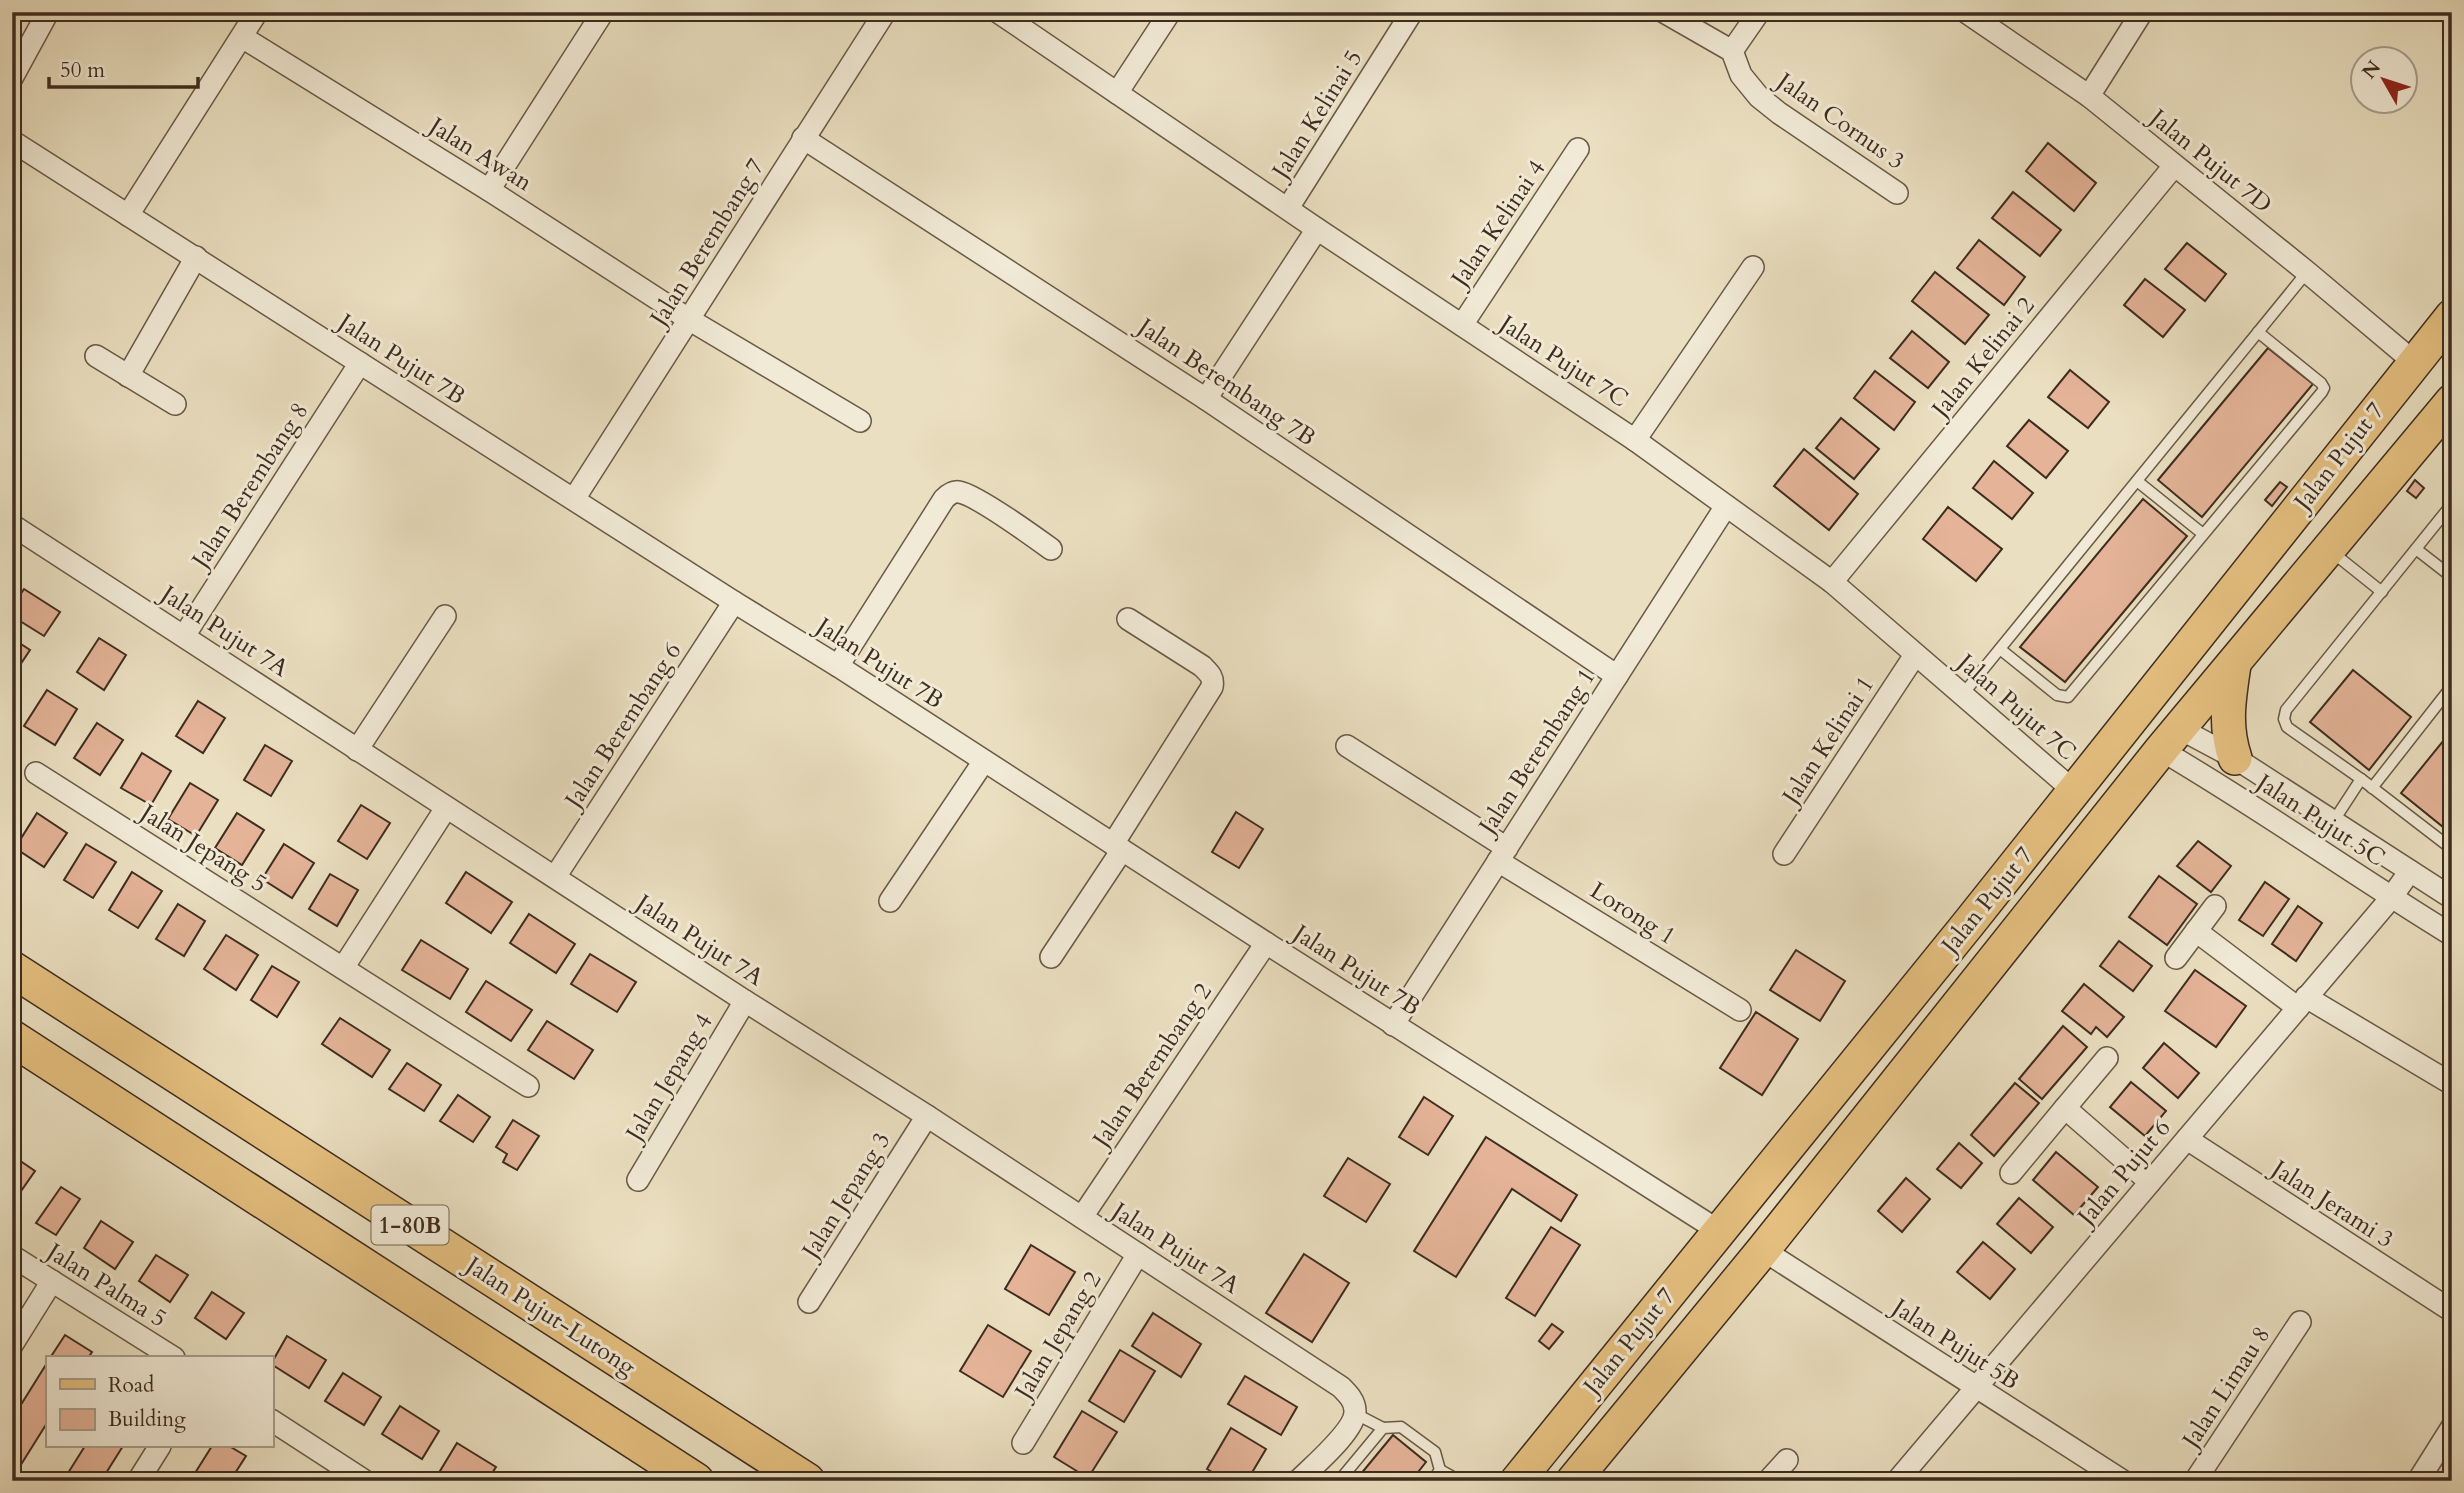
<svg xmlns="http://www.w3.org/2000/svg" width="2464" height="1493" font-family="Cardo,serif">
  <rect width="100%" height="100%" fill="#eadfc0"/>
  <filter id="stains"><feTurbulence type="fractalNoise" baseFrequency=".00286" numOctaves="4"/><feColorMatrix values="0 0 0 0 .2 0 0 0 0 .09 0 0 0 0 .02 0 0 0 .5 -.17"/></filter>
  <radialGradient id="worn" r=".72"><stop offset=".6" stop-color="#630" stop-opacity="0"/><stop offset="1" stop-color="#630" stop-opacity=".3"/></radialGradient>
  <g fill="#e4b398" stroke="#3e2c1e" stroke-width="2">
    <path d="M2048,143L2096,183L2074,211L2026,171Z"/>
    <path d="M2013,192L2061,230L2040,256L1992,218Z"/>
    <path d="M1979,240L2025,277L2004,305L1957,268Z"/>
    <path d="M2187,243L2226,274L2205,301L2165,269Z"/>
    <path d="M1935,272L1989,315L1965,344L1912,301Z"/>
    <path d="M2145,279L2185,310L2163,337L2124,305Z"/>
    <path d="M1912,331L1949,362L1928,388L1890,358Z"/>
    <path d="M2268,348L2313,384L2202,517L2158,480Z"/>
    <path d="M2070,370L2109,402L2088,428L2048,397Z"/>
    <path d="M1875,371L1915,402L1894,430L1854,398Z"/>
    <path d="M1841,418L1879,449L1854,479L1816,448Z"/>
    <path d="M2029,420L2068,451L2046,478L2007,446Z"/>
    <path d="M1804,449L1858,494L1829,530L1774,486Z"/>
    <path d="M1994,461L2033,493L2012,519L1973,488Z"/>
    <path d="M2415,480L2424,488L2416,498L2407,491Z"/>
    <path d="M2280,482L2287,487L2272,506L2265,500Z"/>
    <path d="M2143,499L2187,536L2065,682L2020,647Z"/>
    <path d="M1948,507L2002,549L1976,581L1923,539Z"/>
    <path d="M24,589L60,612L44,636L12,616V607Z"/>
    <path d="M12,638L30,650L12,677Z"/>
    <path d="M99,638L126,655L104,690L77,672Z"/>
    <path d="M2353,670L2411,717L2369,770L2310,722Z"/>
    <path d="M47,690L77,709L55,745L24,726Z"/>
    <path d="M198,701L225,718L203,753L176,736Z"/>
    <path d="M97,723L123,740L100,775L74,758Z"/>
    <path d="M2452,730V826L2448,831L2401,793Z"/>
    <path d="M265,745L292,761L271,796L244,780Z"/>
    <path d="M142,753L171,771L151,805L121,788Z"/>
    <path d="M190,783L218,800L196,836L168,819Z"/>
    <path d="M361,805L390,823L367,859L338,841Z"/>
    <path d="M1236,812L1263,829L1239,868L1212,852Z"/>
    <path d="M37,813L67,833L44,867L15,848Z"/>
    <path d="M237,813L264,830L242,865L215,848Z"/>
    <path d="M2198,841L2231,866L2211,892L2177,866Z"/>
    <path d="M86,844L116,862L93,898L64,880Z"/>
    <path d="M284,844L314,863L292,898L262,879Z"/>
    <path d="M132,872L162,891L138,928L109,910Z"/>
    <path d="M466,872L512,902L491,933L446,903Z"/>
    <path d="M330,874L358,890L337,926L309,909Z"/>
    <path d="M2159,876L2197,904L2167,945L2129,917Z"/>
    <path d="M2265,882L2289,899L2263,936L2239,920Z"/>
    <path d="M178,904L205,921L184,956L156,939Z"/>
    <path d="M2298,906L2322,923L2296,961L2272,944Z"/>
    <path d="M529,914L575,944L556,973L510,943Z"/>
    <path d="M226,935L258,955L236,990L204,969Z"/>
    <path d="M421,940L468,969L450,999L402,970Z"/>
    <path d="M2119,941L2152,966L2133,991L2100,966Z"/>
    <path d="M1796,950L1845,981L1820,1021L1770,990Z"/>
    <path d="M590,954L636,982L617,1012L571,984Z"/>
    <path d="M272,966L299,982L277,1017L251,1000Z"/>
    <path d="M2195,970L2246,1006L2216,1047L2165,1011Z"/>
    <path d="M486,981L532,1010L511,1041L466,1012Z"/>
    <path d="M2084,984L2124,1017L2107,1037L2096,1027L2091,1034L2062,1011Z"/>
    <path d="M1756,1012L1798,1039L1762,1095L1720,1068Z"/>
    <path d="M340,1018L390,1050L372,1077L322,1044Z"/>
    <path d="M547,1021L593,1050L574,1079L528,1050Z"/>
    <path d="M2063,1026L2087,1047L2042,1099L2019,1079Z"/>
    <path d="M2164,1043L2199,1073L2178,1098L2143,1068Z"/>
    <path d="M407,1063L441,1085L424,1111L389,1089Z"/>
    <path d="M2131,1082L2166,1111L2145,1136L2110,1107Z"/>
    <path d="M2015,1083L2039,1103L1994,1156L1971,1135Z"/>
    <path d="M458,1095L490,1117L473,1142L440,1121Z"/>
    <path d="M1424,1097L1453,1116L1428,1155L1399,1137Z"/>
    <path d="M513,1120L539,1136L517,1170L503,1162L507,1154L496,1147Z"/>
    <path d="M1486,1137L1577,1195L1561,1221L1512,1189L1456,1277L1414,1251Z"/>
    <path d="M1959,1143L1982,1163L1961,1188L1937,1169Z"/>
    <path d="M2056,1152L2098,1187L2074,1215L2033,1180Z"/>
    <path d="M16,1158L35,1171L12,1204V1163Z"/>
    <path d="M1348,1158L1390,1184L1366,1222L1324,1196Z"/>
    <path d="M1906,1178L1930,1199L1902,1232L1878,1211Z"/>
    <path d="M61,1187L80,1199L56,1235L36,1223Z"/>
    <path d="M2019,1198L2053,1227L2031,1253L1997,1224Z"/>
    <path d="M101,1221L133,1242L115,1269L84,1248Z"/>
    <path d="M1551,1227L1580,1245L1535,1316L1506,1298Z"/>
    <path d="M1983,1242L2015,1269L1990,1299L1957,1272Z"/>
    <path d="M1031,1245L1075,1272L1049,1315L1005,1289Z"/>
    <path d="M1304,1254L1349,1283L1312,1342L1266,1313Z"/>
    <path d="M156,1255L188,1275L170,1302L139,1281Z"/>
    <path d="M212,1292L244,1313L226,1339L195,1318Z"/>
    <path d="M1153,1313L1201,1344L1181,1377L1132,1346Z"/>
    <path d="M1552,1324L1563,1332L1549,1349L1539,1341Z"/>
    <path d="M988,1325L1031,1351L1003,1397L960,1371Z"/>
    <path d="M65,1335L92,1352L88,1358H50Z"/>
    <path d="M287,1336L326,1360L309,1388L271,1364Z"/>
    <path d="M1120,1350L1155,1371L1124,1422L1089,1401Z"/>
    <path d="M47,1363V1423L12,1479V1419Z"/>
    <path d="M343,1373L381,1397L364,1425L325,1401Z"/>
    <path d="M1245,1376L1297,1407L1281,1435L1228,1404Z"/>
    <path d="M400,1406L439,1431L422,1459L382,1434Z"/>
    <path d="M1082,1411L1117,1432L1088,1478L1054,1457Z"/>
    <path d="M1231,1428L1266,1449L1247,1481H1227L1207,1469Z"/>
    <path d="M1393,1435L1426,1462L1411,1481H1355Z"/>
    <path d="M457,1443L496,1467L487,1481H456L440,1471Z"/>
    <path d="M85,1446H123L101,1481H63Z"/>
    <path d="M212,1446H229L246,1456L230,1481H190Z"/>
  </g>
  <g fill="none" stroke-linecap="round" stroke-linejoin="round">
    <defs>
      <g id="service">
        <path d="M2137,481L2203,534"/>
        <path d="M2452,504L2286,710L2284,719L2287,727L2361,779L2452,849"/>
        <path d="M2416,549L2452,577"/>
        <path d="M2332,552L2382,592"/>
        <path d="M2000,649L2057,695L2068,697L2322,392L2324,388L2321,383L2258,332"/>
        <path d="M1963,694L2307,272"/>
        <path d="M2372,788L2452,686"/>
        <path d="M2333,822L2361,779"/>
        <path d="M1356,1414L1383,1428"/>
        <path d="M1440,1470L1460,1481"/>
        <path d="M1339,1481L1383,1428L1401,1427L1435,1452L1440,1470L1432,1481"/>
      </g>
      <g id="minor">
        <path d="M998,12L1317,229L1635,440L1832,582L2074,791"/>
        <path d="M1664,12L1732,51L1741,75L1759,97L1779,113L1897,193"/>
        <path d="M1966,12L2089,96L2307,272L2414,362"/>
        <path d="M242,37L489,190L690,320L860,421"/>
        <path d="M1732,51L1759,12"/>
        <path d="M12,78L48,12"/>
        <path d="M1117,93L1170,12"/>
        <path d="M2089,96L2142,12"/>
        <path d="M803,138L1206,399L1617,676"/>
        <path d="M12,141L734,602L838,666L1266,943L1719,1231"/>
        <path d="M489,190L603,12"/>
        <path d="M1288,208L1412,12"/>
        <path d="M128,215L257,12"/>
        <path d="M1462,325L1578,149"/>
        <path d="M96,356L175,404"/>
        <path d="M128,376L196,257"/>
        <path d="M1206,399L1317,229"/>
        <path d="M1635,440L1753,267"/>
        <path d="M574,499L885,12"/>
        <path d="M12,525L745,1001L927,1116L1341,1387C1348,1394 1355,1401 1355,1411C1356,1430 1312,1467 1298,1481"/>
        <path d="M1832,582L2174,166"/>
        <path d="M184,636L360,363"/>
        <path d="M838,666L944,499C948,495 953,491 959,492C977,495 1033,536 1051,549"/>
        <path d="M2177,731L2188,733L2235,758L2452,898"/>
        <path d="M1347,746L1507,848"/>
        <path d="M357,750L445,616"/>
        <path d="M2161,750C2260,808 2354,875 2452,935"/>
        <path d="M36,773L528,1086"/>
        <path d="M1113,844L1212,687C1214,677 1209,673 1202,666L1128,619"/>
        <path d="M1784,854L1915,655"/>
        <path d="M1498,861L1740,1010"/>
        <path d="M555,877L734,602"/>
        <path d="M890,901L984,761"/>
        <path d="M2196,931L2298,1008"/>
        <path d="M1051,957L1122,850"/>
        <path d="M2176,958L2215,906"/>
        <path d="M343,968L446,808"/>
        <path d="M2306,997L2452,1084"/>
        <path d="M1393,1025L1726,506"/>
        <path d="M2107,1058L2065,1108L2150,1182"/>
        <path d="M2187,1139L2452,1311"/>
        <path d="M2011,1173L2065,1108"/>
        <path d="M638,1180L745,1001"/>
        <path d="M1082,1217L1266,943"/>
        <path d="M1763,1250L2123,1481"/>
        <path d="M12,1256L174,1358"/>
        <path d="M809,1302L927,1116"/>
        <path d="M12,1345L52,1281"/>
        <path d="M271,1420L365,1481"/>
        <path d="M1023,1443L1138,1254"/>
        <path d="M138,1481L160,1446"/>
        <path d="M1768,1481L1787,1460"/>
        <path d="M1897,1481L2391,898L2410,871"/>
        <path d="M2195,1481L2300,1322"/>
        <path d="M2418,1481L2452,1427"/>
      </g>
      <g id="primary">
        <path d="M2234,665C2229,698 2224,726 2235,758"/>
        <path d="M1517,1481L1969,923L2452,316"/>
        <path d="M1573,1481L1763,1250L2161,750L2452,401"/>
      </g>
      <g id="trunk">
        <path d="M12,969L807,1481"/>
        <path d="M12,1038L696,1481"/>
      </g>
    </defs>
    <use href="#service" stroke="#695946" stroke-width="13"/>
    <use href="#minor" stroke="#695946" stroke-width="24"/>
    <use href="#primary" stroke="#3e2c1e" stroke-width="36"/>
    <use href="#trunk" stroke="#3e2c1e" stroke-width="38"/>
    <use href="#service" stroke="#f1ead6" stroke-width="10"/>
    <use href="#minor" stroke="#f1ead6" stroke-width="21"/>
    <use href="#primary" stroke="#e5c080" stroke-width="33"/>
    <use href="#trunk" stroke="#e5c080" stroke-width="35"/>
  </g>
  <g text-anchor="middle" stroke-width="6" stroke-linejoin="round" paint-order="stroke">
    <rect fill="#f1ead6" stroke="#746555" stroke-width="2" x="371.5" y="1205.5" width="77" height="39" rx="5"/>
    <g font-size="23" font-weight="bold" fill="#3e2c1e">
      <text x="410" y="1233">1-80B</text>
    </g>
    <g font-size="24" fill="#3e2c1e" stroke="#f1ead6">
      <text transform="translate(1317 114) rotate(-58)" y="8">Jalan Kelinai 5</text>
      <text transform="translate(1841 121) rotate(35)" y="8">Jalan Cornus 3</text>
      <text transform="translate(481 154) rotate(32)" y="8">Jalan Awan</text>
      <text transform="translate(2211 161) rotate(39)" y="8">Jalan Pujut 7D</text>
      <text transform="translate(1498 223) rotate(-56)" y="8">Jalan Kelinai 4</text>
      <text transform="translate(707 242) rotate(-58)" y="8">Jalan Berembang 7</text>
      <text transform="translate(1983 357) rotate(-51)" y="8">Jalan Kelinai 2</text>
      <text transform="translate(402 359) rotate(33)" y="8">Jalan Pujut 7B</text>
      <text transform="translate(1564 361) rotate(33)" y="8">Jalan Pujut 7C</text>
      <text transform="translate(1227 382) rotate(34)" y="8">Jalan Berembang 7B</text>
      <text transform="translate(2339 456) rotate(-52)" y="8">Jalan Pujut 7</text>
      <text transform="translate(250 485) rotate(-57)" y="8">Jalan Berembang 8</text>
      <text transform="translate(225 631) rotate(33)" y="8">Jalan Pujut 7A</text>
      <text transform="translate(880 663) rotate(33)" y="8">Jalan Pujut 7B</text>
      <text transform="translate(2017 707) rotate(41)" y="8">Jalan Pujut 7C</text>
      <text transform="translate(623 725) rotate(-57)" y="8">Jalan Berembang 6</text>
      <text transform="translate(1828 740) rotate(-57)" y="8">Jalan Kelinai 1</text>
      <text transform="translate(1537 751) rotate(-57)" y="8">Jalan Berembang 1</text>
      <text transform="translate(2321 820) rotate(33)" y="8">Jalan Pujut 5C</text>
      <text transform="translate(204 848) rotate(32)" y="8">Jalan Jepang 5</text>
      <text transform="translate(1987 900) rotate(-51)" y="8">Jalan Pujut 7</text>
      <text transform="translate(1633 913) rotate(32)" y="8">Lorong 1</text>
      <text transform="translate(700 940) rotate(33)" y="8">Jalan Pujut 7A</text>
      <text transform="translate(1357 970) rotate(33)" y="8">Jalan Pujut 7B</text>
      <text transform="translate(1152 1065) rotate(-56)" y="8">Jalan Berembang 2</text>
      <text transform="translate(669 1077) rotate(-59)" y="8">Jalan Jepang 4</text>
      <text transform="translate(2124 1172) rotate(-50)" y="8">Jalan Pujut 6</text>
      <text transform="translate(846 1195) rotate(-58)" y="8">Jalan Jepang 3</text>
      <text transform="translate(2333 1204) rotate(33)" y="8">Jalan Jerami 3</text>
      <text transform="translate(1176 1248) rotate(33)" y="8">Jalan Pujut 7A</text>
      <text transform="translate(107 1285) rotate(32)" y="8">Jalan Palma 5</text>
      <text transform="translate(551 1316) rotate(33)" y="8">Jalan Pujut-Lutong</text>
      <text transform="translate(1058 1335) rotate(-59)" y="8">Jalan Jepang 2</text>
      <text transform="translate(1629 1341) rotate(-51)" y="8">Jalan Pujut 7</text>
      <text transform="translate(1956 1344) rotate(33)" y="8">Jalan Pujut 5B</text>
      <text transform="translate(2226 1387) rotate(-57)" y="8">Jalan Limau 8</text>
    </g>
  </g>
  <rect width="2464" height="1493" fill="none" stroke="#eadfc0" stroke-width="42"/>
  <rect x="14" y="14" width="2436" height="1465" fill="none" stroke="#3e2c1e" stroke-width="3.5"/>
  <rect x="21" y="21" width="2422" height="1451" fill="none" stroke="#3e2c1e" stroke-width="2"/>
  <rect x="46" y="1356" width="228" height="91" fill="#f1ead6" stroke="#a99e8c" stroke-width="2"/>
  <rect x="60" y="1379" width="35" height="10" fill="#e5c080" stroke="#a99e8c" stroke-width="2"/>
  <text x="108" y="1392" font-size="21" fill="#3e2c1e">Road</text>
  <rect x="60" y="1409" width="35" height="21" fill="#e4b398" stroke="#a99e8c" stroke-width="2"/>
  <text x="108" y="1426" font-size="21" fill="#3e2c1e">Building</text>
  <g transform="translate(2384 80) rotate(309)"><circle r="33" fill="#f1ead6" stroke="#a99e8c" stroke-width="2"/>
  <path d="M0-5L12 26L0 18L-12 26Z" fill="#8f2418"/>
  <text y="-10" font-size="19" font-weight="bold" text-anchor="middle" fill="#3e2c1e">N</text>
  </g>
  <path d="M49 77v10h149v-10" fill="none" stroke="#3e2c1e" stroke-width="3.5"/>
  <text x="60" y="77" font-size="21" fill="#3e2c1e" stroke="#f1ead6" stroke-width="5" paint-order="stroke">50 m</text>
  <rect width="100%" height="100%" filter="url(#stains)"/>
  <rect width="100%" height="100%" fill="url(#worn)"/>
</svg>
